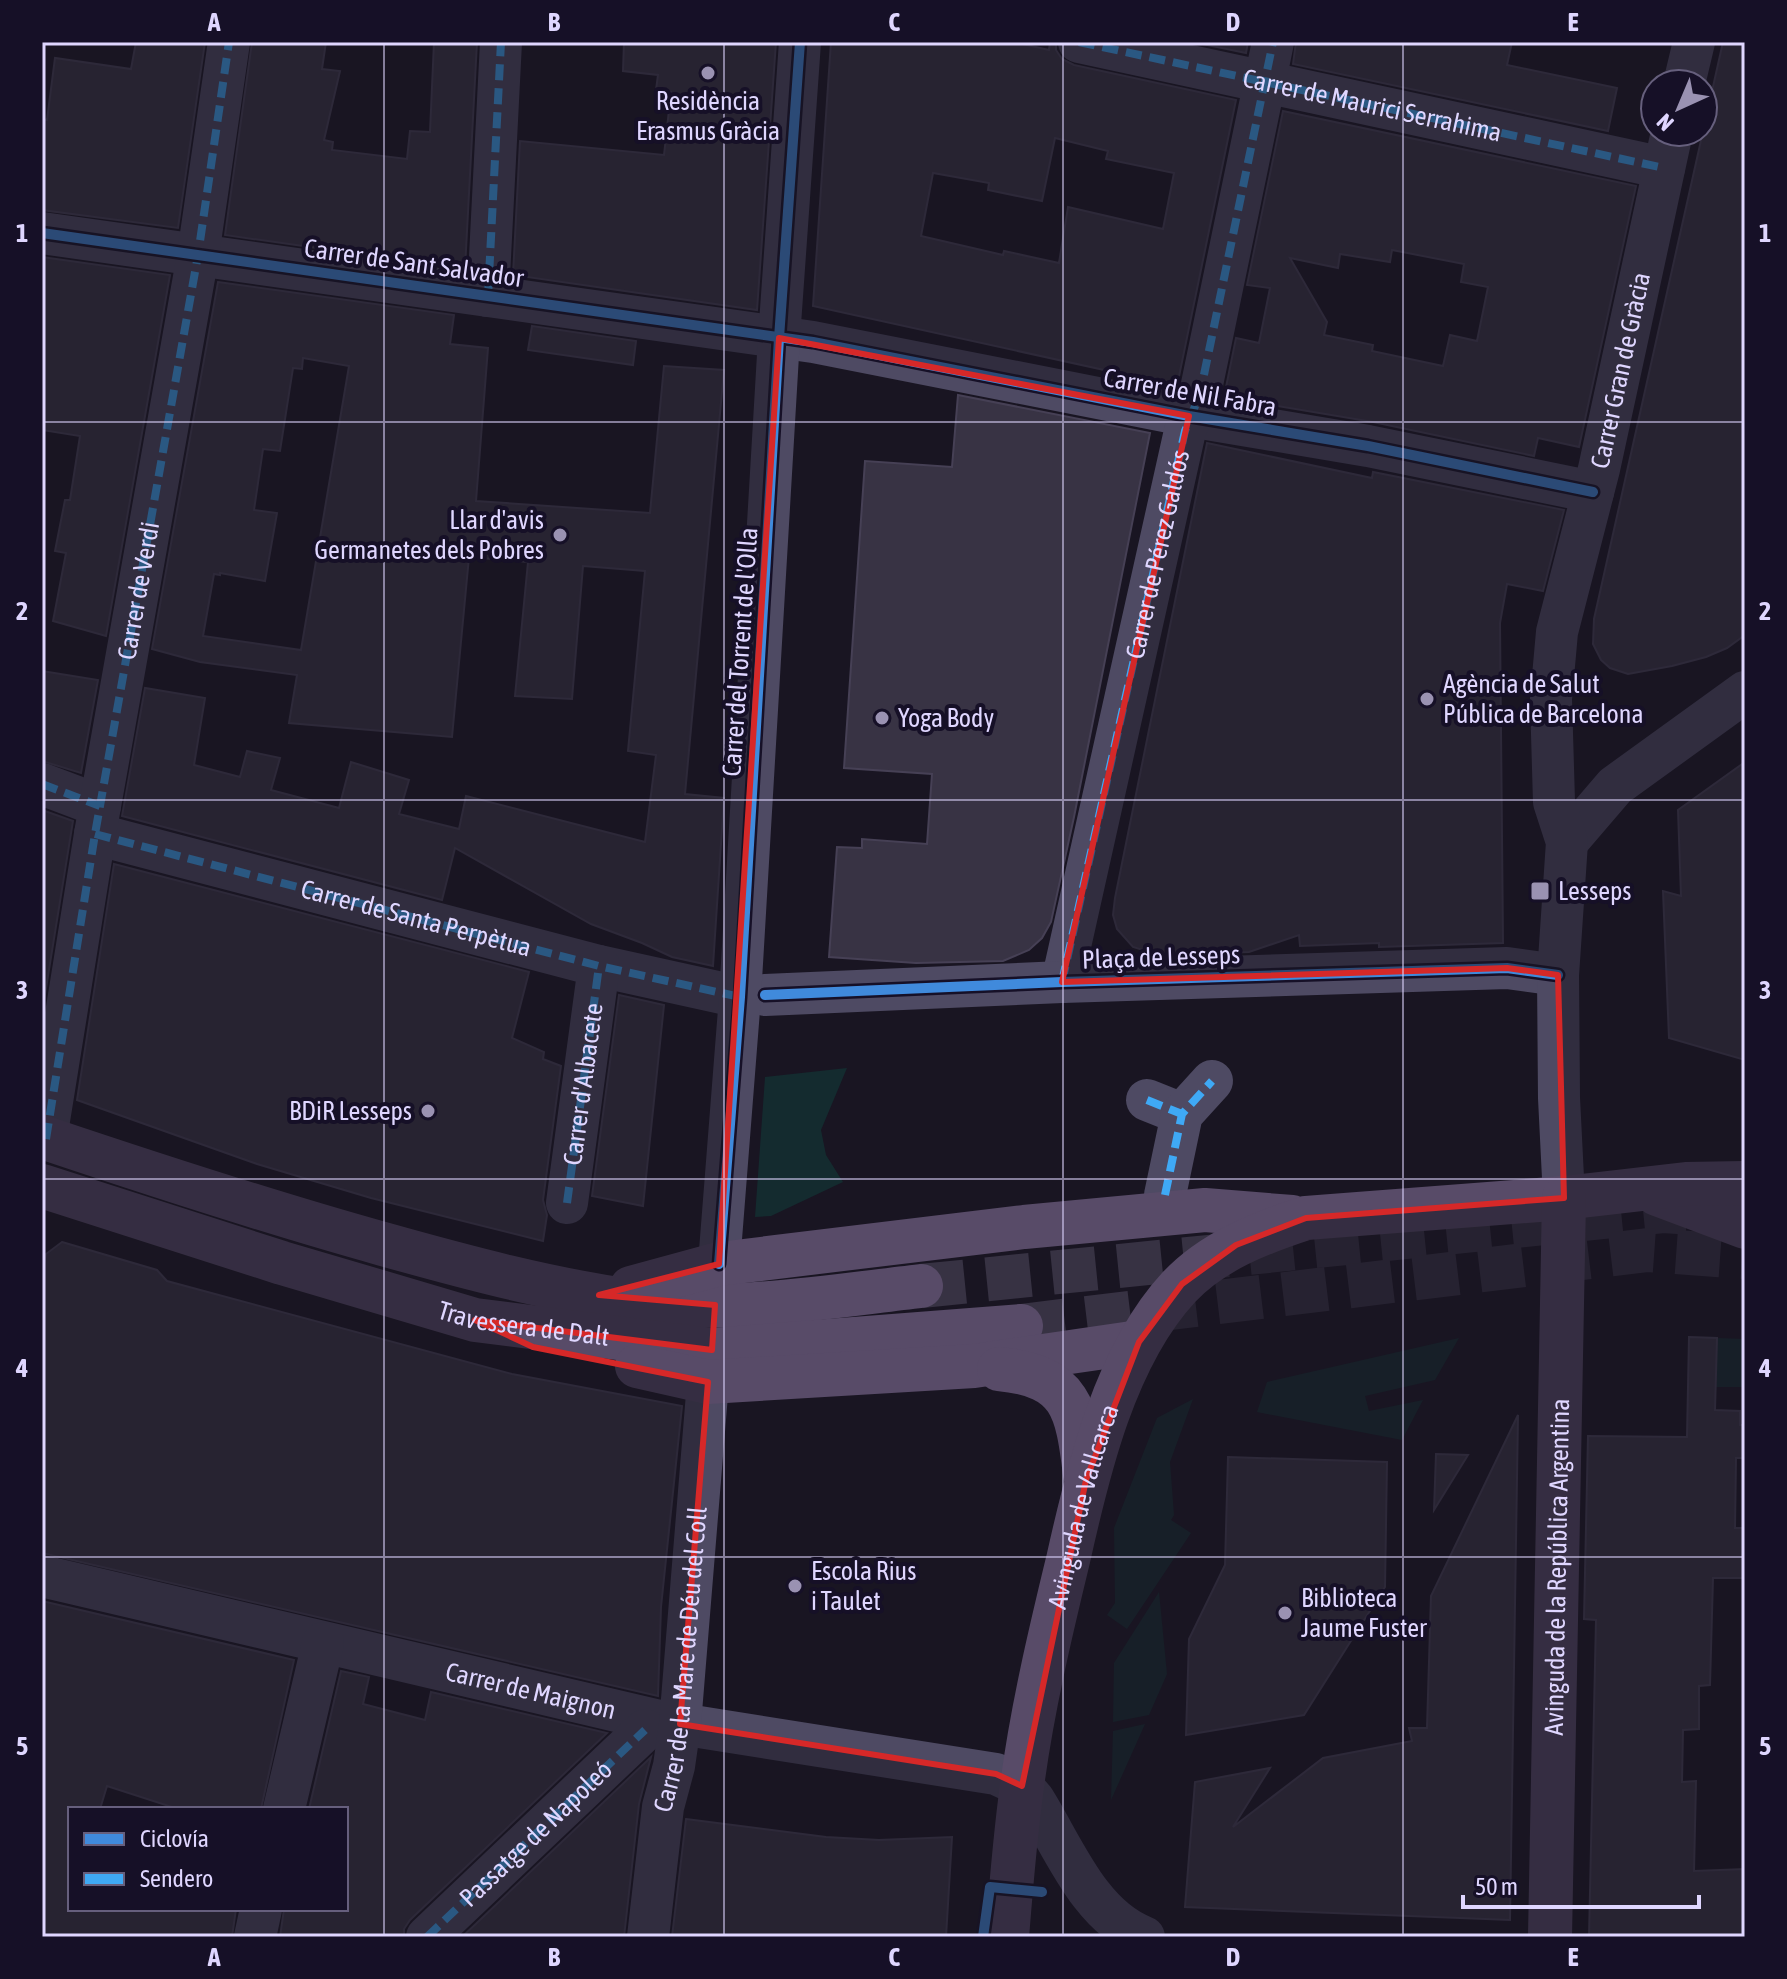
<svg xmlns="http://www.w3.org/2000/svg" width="1787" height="1979" font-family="'Asap Condensed',sans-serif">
  <rect width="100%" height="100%" fill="#191522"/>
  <g fill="#142b2f">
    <path d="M847,1068L821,1130L826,1155L843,1182L771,1216L755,1217L765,1077Z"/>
    <path d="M1459,1338L1435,1380L1365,1396L1369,1411L1423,1400L1402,1440L1257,1412L1267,1382Z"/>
    <path d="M1717,1338L1745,1339V1387H1716Z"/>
    <path d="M1193,1399L1170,1462L1174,1515L1171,1520L1191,1533L1127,1629L1107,1615L1115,1603L1114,1528L1157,1418Z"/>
    <path d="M1159,1592L1167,1674L1149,1715L1113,1722L1114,1663Z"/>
    <path d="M1145,1724L1111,1800L1113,1731Z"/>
  </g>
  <g fill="#383344" stroke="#464055" stroke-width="2" fill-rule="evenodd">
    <path d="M136,42H205L178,228L42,210V119L47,120L55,58L131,69Z"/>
    <path d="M252,42H326L322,69L340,71L324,140L333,142L332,150L407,159L410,131L430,132L434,42H477L465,269L225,235Z"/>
    <path d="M624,42H776L757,310L513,275L520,141L664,155L671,92L656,90L658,75L623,71Z"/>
    <path d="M831,42H1014L1049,50L1050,42H1056V50L1062,59L1074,65L1236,100L1177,386L813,306ZM1055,138L1108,151L1106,159L1174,173L1163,229L1068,207L1059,263L1004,251L1003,255L921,236L933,173L989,183L988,190L1042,201Z"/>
    <path d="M1193,42H1248L1246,53Z"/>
    <path d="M1296,42H1512L1507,65L1617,88L1608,131L1293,64Z"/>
    <path d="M1723,42H1745V635L1727,648L1706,657L1672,666L1628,674L1610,668L1601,660L1593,644L1594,619Z"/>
    <path d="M1283,111L1636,186L1579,447L1538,438L1534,456L1373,422L1224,397L1236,338L1259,343L1270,288L1247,285ZM1392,250L1464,264L1461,282L1488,287L1477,341L1450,335L1443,366L1372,351L1373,345L1324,335L1327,322L1290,258L1338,268L1340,254L1390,262Z"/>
    <path d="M42,257L170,275L106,636L53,621L66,553L55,551L65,500H70L80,436L42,430Z"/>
    <path d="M218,282L454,315L450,344L488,348L476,501L650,513L664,366L724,370L685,794L724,798L713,966L672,957L642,943L591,924L455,848L442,900L122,816L145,688L205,698L194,765L240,777L247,751L280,758L271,790L339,808L351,762L409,780L399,814L459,829L466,796L645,842L656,755L628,751L645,571L583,566L572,699L515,696L528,562L469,557L452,737L289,723L297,675L200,662L152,649ZM303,358L349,366L301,650L203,636L214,574L220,575V573L265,581L277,513L254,510L263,449L280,451L293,368L302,369Z"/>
    <path d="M532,326L636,341L633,365L528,350Z"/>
    <path d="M958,395L1150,433L1074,817L1051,922L1042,938L1029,950L1003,961L916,963L829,957L837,847L862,848V839L927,844L932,774L844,768L865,461L952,467Z"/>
    <path d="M1207,443L1372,478L1373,472L1564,510L1543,591L1507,584L1500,623L1503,943L1379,947V943L1300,946L1299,935L1249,952L1159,955L1133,947L1117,929L1113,915L1115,898Z"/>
    <path d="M42,671L98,680L81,773L42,761Z"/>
    <path d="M1745,762V1060L1669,1038L1663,891L1681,896L1678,810Z"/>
    <path d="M42,810L73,821L42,1013Z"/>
    <path d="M114,864L529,972L512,1038L544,1052L543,1059L561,1066L543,1200L547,1215L543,1241L371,1198L257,1164L77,1100Z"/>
    <path d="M619,995L664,1005L643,1206L592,1196Z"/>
    <path d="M62,1242L157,1270L167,1281L512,1374L682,1406L661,1607L658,1696L42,1553V1273L46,1254Z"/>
    <path d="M1689,1337L1717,1338L1715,1410L1740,1411V1425H1745V1458H1736L1735,1528H1745V1578H1713L1710,1685L1699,1686V1729L1683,1730L1682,1782L1696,1781L1694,1871L1745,1869V1937H1589L1596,1620L1584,1619L1588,1436L1687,1437Z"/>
    <path d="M1518,1415L1510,1920L1185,1907L1195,1782L1270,1768L1233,1827L1323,1758L1412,1741L1409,1728H1427L1431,1596Z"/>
    <path d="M1436,1454L1468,1455L1434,1510Z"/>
    <path d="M1228,1457L1387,1462L1385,1587L1304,1715L1186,1735L1189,1639L1225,1565Z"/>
    <path d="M42,1601L294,1660L261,1809H178L107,1786L100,1809H70V1909H236L232,1937H42Z"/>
    <path d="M341,1671L369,1677L363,1704L425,1720L431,1692L607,1733L410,1920L404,1929V1937H280L284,1909H346V1809H309Z"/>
    <path d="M651,1757L639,1804L624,1937H462Z"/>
    <path d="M686,1819L826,1837L879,1840L952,1837L946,1937H672Z"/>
  </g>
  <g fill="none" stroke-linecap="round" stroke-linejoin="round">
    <g stroke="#373243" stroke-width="44" stroke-dasharray="44 22" stroke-linecap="butt">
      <path d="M921,1286L1663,1211L1707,1214"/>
      <path d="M1021,1326L1648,1250L1745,1257"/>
    </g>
    <g stroke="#4e4a63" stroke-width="42">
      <path d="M1079,42L1664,168"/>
      <path d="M1684,84L1694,42"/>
      <path d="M42,233L813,342L1189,416L1368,446L1593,492"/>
      <path d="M488,296L501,42"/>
      <path d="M42,784L100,806"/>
      <path id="s1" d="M95,834L599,966L740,997"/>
      <path d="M1567,842L1615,786L1745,692"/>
      <path id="s2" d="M1062,982L1185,431L1200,394L1273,42"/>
      <path d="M765,995L1062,982L1507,968L1558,975"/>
      <path d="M1147,1100L1182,1114"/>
      <path id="s3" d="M46,1139L95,834L198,255L229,42"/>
      <path d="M1165,1195L1182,1114L1212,1081"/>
      <path id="s4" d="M1564,1198L1559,1098L1558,975L1567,842L1554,802L1551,699L1557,632L1599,469L1672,132"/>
      <path id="s5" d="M567,1203L599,966"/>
      <path d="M719,1264L740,997L779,338L800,42"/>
      <path id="s6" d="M42,1576L655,1720L996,1774L1022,1786L1034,1800C1063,1846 1089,1916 1144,1937"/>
      <path d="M284,1809L323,1643"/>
      <path d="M255,1937L261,1909"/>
      <path d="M427,1937L645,1730"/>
      <path id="s7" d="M648,1937L663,1807L674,1766L680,1724L708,1382"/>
    </g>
    <g stroke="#584b68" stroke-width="44">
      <path d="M42,1137C155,1175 268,1212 383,1244C465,1267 547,1289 631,1301C728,1314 825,1297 921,1286"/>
      <path id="s8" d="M42,1186L282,1263L475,1320L712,1350L1021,1326"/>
      <path d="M1657,1194L1745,1227"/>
      <path d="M631,1288L719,1264L1024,1227L1205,1210L1292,1217"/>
      <path d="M637,1366L708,1382L974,1366L1139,1342"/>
      <path d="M999,1369C1072,1376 1077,1409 1085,1474"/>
      <path id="s9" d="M1007,1937C1011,1887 1015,1836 1022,1786C1032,1710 1050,1634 1068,1560C1088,1470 1115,1356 1179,1287C1213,1251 1260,1233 1306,1218L1564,1198L1686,1184L1745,1183"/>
      <path id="s10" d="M1550,1937L1564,1198"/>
    </g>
    <g stroke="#3fa9f5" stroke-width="8" stroke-dasharray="16 8" stroke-linecap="butt">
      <path id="s11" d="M1079,42L1664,168"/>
      <path d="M488,296L501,42"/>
      <path d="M42,784L100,806"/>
      <path d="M95,834L599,966L740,997"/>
      <path d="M1062,982L1185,431L1200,394L1273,42"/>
      <path d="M1147,1100L1182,1114"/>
      <path d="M46,1139L95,834L198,255L229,42"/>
      <path d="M1165,1195L1182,1114L1212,1081"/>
      <path d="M567,1203L599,966"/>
      <path id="s12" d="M427,1937L645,1730"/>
    </g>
    <defs>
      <g id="cycleway">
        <path d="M42,233L813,342L1189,416L1368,446L1593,492"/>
        <path d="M765,995L1062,982L1507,968L1558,975"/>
        <path d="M719,1264L740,997L779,338L800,42"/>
        <path d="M983,1937L990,1887L1042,1892"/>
      </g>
    </defs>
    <use href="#cycleway" stroke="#161027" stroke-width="15"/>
    <use href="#cycleway" stroke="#408adc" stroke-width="10"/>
  </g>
  <path d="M0 0H1787V1979H0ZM779,338L1189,416L1062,982L1507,968L1558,975L1564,1198L1306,1218L1236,1245L1182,1284L1139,1342L1086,1480L1022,1786L996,1774L680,1724L708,1382L533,1347L475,1320L712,1350L715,1305L599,1295L719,1264Z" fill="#191522" fill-opacity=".55" fill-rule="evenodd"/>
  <path fill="none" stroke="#d62828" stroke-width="6" stroke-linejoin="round" d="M779,338L1189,416L1062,982L1507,968L1558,975L1564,1198L1306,1218L1236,1245L1182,1284L1139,1342L1086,1480L1022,1786L996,1774L680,1724L708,1382L533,1347L475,1320L712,1350L715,1305L599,1295L719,1264Z"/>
  <path fill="none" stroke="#dfd6ff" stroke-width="2" stroke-opacity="0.55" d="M384,42V1937M724,42V1937M1063,42V1937M1403,42V1937M42,422H1745M42,800H1745M42,1179H1745M42,1557H1745"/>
  <g fill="#9a92b2" stroke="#161027" stroke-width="3">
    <circle cx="708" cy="73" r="8"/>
    <circle cx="560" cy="535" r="8"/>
    <circle cx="1427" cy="699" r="8"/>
    <circle cx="882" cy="718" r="8"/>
    <rect x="1530" y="881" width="20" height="20" rx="4"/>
    <circle cx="428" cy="1111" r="8"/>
    <circle cx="795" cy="1586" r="8"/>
    <circle cx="1285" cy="1613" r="8"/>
  </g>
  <g text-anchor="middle" stroke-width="8" stroke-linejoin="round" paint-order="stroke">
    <g font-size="26" fill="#dfd6ff" stroke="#161027" text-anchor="start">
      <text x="708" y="110" text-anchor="middle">Residència<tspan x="708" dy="30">Erasmus Gràcia</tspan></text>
      <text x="544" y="529" text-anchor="end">Llar d'avis<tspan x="544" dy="30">Germanetes dels Pobres</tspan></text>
      <text x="1443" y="693">Agència de Salut<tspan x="1443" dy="30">Pública de Barcelona</tspan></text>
      <text x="898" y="727">Yoga Body</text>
      <text x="1558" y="900">Lesseps</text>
      <text x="412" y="1120" text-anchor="end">BDiR Lesseps</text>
      <text x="811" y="1580">Escola Rius<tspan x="811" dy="30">i Taulet</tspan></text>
      <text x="1301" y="1607">Biblioteca<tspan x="1301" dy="30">Jaume Fuster</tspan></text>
    </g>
    <g font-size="26" fill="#dfd6ff" stroke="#161027">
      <text dy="9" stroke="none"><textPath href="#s11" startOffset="300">Carrer de Maurici Serrahima</textPath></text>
      <text transform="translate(414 263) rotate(8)" y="9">Carrer de Sant Salvador</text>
      <text dy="9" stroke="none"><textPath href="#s4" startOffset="838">Carrer Gran de Gràcia</textPath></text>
      <text transform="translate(1190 392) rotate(10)" y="9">Carrer de Nil Fabra</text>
      <text dy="9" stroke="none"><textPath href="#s2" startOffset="438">Carrer de Pérez Galdós</textPath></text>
      <text dy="9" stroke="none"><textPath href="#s3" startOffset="556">Carrer de Verdi</textPath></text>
      <text transform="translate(740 652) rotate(-86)" y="9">Carrer del Torrent de l'Olla</text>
      <text dy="9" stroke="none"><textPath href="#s1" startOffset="332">Carrer de Santa Perpètua</textPath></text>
      <text transform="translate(1161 957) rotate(-2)" y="9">Plaça de Lesseps</text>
      <text dy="9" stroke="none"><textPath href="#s5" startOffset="120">Carrer d'Albacete</textPath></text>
      <text dy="9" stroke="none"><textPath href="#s8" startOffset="502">Travessera de Dalt</textPath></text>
      <text dy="9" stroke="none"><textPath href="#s9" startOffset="438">Avinguda de Vallcarca</textPath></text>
      <text dy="9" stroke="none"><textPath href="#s10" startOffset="370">Avinguda de la República Argentina</textPath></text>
      <text dy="9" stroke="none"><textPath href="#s7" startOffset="280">Carrer de la Mare de Déu del Coll</textPath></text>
      <text dy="9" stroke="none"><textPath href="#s6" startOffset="502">Carrer de Maignon</textPath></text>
      <text dy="9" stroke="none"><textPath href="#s12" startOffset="150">Passatge de Napoleó</textPath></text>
    </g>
  </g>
  <rect width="1787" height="1979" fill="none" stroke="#161027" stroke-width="88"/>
  <rect x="68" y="1807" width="280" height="104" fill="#161027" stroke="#665f7d" stroke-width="2"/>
  <rect x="84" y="1833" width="40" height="12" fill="#408adc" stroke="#665f7d" stroke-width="2"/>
  <text x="140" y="1847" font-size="24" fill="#dfd6ff">Ciclovía</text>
  <rect x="84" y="1873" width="40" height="12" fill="#3fa9f5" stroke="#665f7d" stroke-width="2"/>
  <text x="140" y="1887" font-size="24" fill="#dfd6ff">Sendero</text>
  <g transform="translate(1679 108) rotate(224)"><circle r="38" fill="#161027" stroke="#665f7d" stroke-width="2"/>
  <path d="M0-6L14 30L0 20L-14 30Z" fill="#9a92b2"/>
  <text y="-12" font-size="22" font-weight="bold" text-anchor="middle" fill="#dfd6ff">N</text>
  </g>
  <path d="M1463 1895v12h236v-12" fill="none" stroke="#dfd6ff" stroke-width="4"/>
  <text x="1475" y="1895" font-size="24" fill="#dfd6ff" stroke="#161027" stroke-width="6" paint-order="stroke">50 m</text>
  <rect x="44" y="44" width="1699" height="1891" fill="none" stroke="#dfd6ff" stroke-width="3"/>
  <g font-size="26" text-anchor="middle" font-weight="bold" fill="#dfd6ff">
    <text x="214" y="31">A</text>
    <text x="554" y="31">B</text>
    <text x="894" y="31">C</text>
    <text x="1233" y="31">D</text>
    <text x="1573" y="31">E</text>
    <text x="22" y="242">1</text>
    <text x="1765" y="242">1</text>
    <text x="22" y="620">2</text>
    <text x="1765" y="620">2</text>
    <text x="22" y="999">3</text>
    <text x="1765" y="999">3</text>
    <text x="22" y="1377">4</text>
    <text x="1765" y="1377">4</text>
    <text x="22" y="1755">5</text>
    <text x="1765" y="1755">5</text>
    <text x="214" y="1966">A</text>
    <text x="554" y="1966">B</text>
    <text x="894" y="1966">C</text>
    <text x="1233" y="1966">D</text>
    <text x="1573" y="1966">E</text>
  </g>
</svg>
